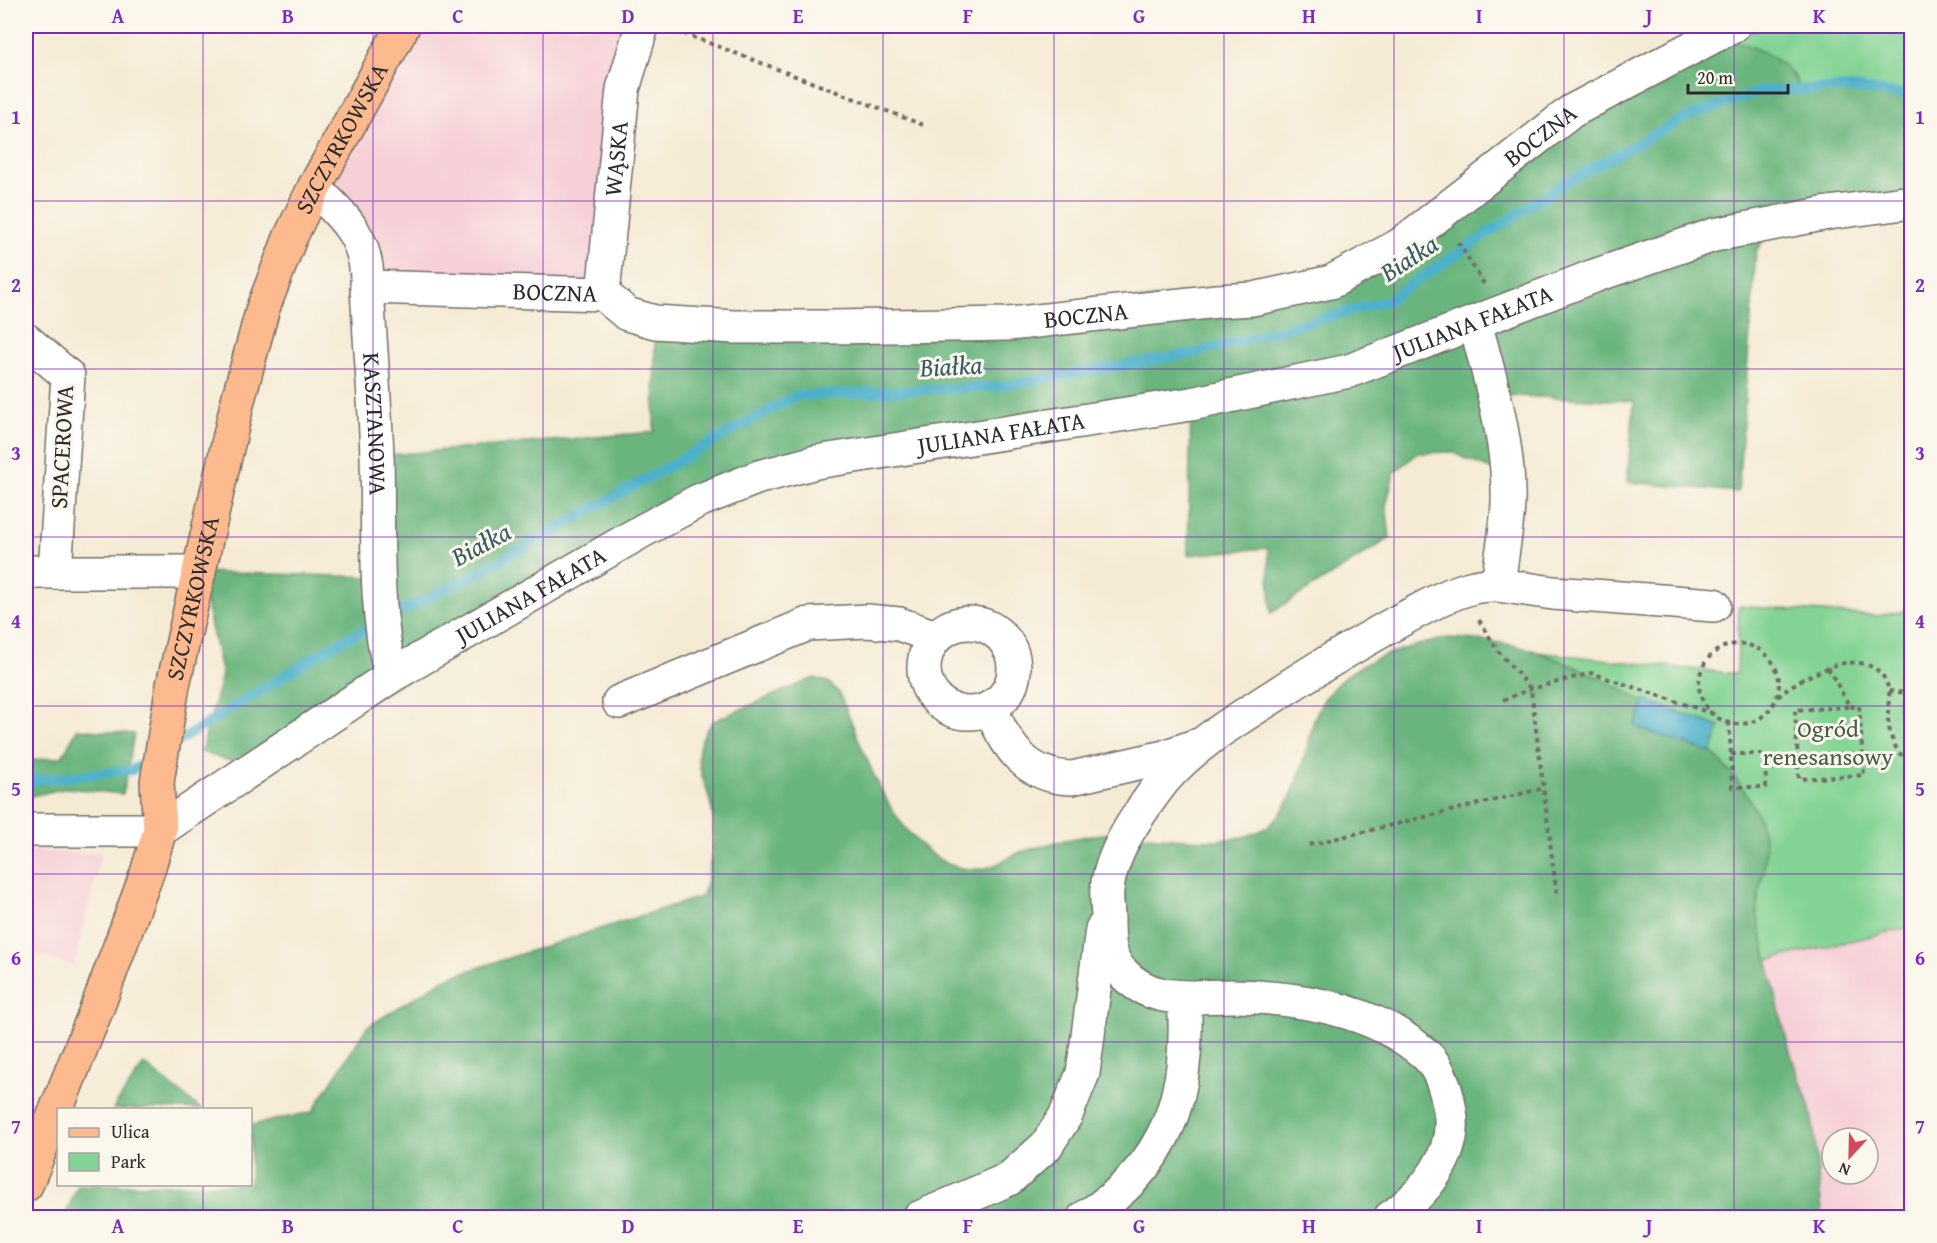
<svg xmlns="http://www.w3.org/2000/svg" width="1937" height="1243" font-family="'Gentium Book Plus',serif">
  <rect width="100%" height="100%" fill="#fbf7ec"/>
  <filter id="ink" filterUnits="userSpaceOnUse"><feTurbulence type="fractalNoise" baseFrequency=".0167" numOctaves="2"/><feDisplacementMap in="SourceGraphic" scale="12" xChannelSelector="R" yChannelSelector="G"/><feConvolveMatrix kernelMatrix="1 2 1 2 8 2 1 2 1" color-interpolation-filters="sRGB"/></filter>
  <filter id="wash" filterUnits="userSpaceOnUse"><feTurbulence type="fractalNoise" baseFrequency=".008" numOctaves="4" result="noise"/><feDisplacementMap in="SourceGraphic" scale="24" xChannelSelector="R" yChannelSelector="G"/><feGaussianBlur stdDeviation="1.35" result="paint"/><feColorMatrix in="noise" values="0 0 0 0 0 0 0 0 0 0 0 0 0 0 0 0 0 1.4 0 .05"/><feComposite in="paint" operator="in"/></filter>
  <g filter="url(#wash)">
    <rect width="100%" height="100%" fill="#f5ebd5"/>
    <g fill="#f6cfd7" fill-rule="evenodd">
      <path d="M403,26H642L603,294L367,287L314,188Z"/>
      <path d="M26,851L101,853L74,966L26,952Z"/>
      <path d="M1911,927V1217H1823L1820,1197L1818,1155L1810,1108L1792,1058L1767,960ZM1832,1138H1868V1174H1832Z"/>
    </g>
    <g fill="#83d394" stroke="#577f60" stroke-width="1.5">
      <path d="M1767,26H1911V96L1849,88L1800,90L1794,75L1727,39Z"/>
      <path d="M1739,606L1877,616L1911,610V927L1767,960L1725,803L1723,766L1711,751L1582,672L1537,652L1737,674Z"/>
    </g>
    <g fill="#6ab57e" stroke="#4a7054" stroke-width="1.5">
      <path d="M1727,39C1757,47 1789,60 1800,90L1849,88L1911,96L1912,199L1775,223L1756,251L1738,492L1627,482L1634,401L1496,395L1506,476L1451,452L1418,453L1394,473L1386,505L1390,538L1271,613L1268,548L1188,555L1191,405L759,477L254,768L201,752L222,675L199,572L377,577V456L654,432L655,322L832,327L1331,282L1572,111Z"/>
      <path d="M1448,638C1478,640 1509,642 1538,652C1616,681 1743,746 1764,835C1771,865 1752,896 1759,925C1770,969 1779,1014 1792,1058C1797,1075 1806,1092 1810,1109C1818,1145 1817,1182 1823,1217L477,1218L467,1214L447,1218H64L78,1185L250,1184L251,1125L312,1112L367,1027L446,978L703,896C709,870 716,844 713,817C709,777 682,760 713,721L814,678L828,682L839,693C864,748 884,822 936,857C951,868 975,873 992,866C1002,863 1011,855 1021,852C1047,844 1077,836 1105,834C1148,831 1244,857 1276,819C1298,794 1304,758 1312,727C1328,665 1394,650 1448,638Z"/>
      <path d="M77,729L134,734L123,794L67,788L26,797V761L62,757Z"/>
      <path d="M144,1064L201,1109H113Z"/>
    </g>
    <path fill="#4bb0ca" stroke="#3b6e7a" stroke-width="1.5" d="M1645,700L1720,727L1711,753L1635,727Z"/>
    <g fill="none" stroke-linecap="round" stroke-linejoin="round">
      <g stroke="#4bb0ca" stroke-width="10">
        <path d="M169,747L334,645L474,575L795,396L1003,386L1195,353L1386,301L1563,184L1684,118L1760,91L1849,88L1912,95"/>
        <path d="M26,781L132,770L156,755"/>
      </g>
    </g>
  </g>
  <g filter="url(#ink)">
    <g fill="none" stroke-linecap="round" stroke-linejoin="round">
      <defs>
        <g id="minor">
          <path id="s1" d="M314,188C346,218 369,241 367,287C370,344 375,400 377,457C379,531 373,604 391,676"/>
          <path id="s2" d="M367,287L603,294L627,314L655,322L734,327H832L1009,324L1217,301L1253,299L1331,282L1400,245L1572,111L1733,26"/>
          <path id="s3" d="M603,294L623,89L642,26"/>
          <path d="M26,340L68,376L55,572"/>
          <path d="M26,572H199"/>
          <path d="M1498,585L1553,593L1714,605"/>
          <circle cx="969" cy="668" r="45"/>
          <path d="M619,702L808,624L867,621L899,624L935,637"/>
          <path d="M990,708C1007,747 1026,777 1072,778L1164,757L1195,746"/>
          <path id="s4" d="M26,830H160L391,676L644,530L698,501L759,477L816,462L1191,404L1349,371L1594,276L1714,235L1828,213L1912,202"/>
          <path d="M919,1218L1009,1179L1046,1146L1066,1115L1083,1073L1102,929"/>
          <path d="M1084,1218C1168,1166 1191,1094 1184,999"/>
          <path d="M1390,1218C1424,1194 1458,1155 1450,1111C1447,1092 1440,1068 1426,1055C1375,1009 1296,997 1231,996C1190,996 1152,1005 1121,971C1108,958 1108,935 1108,918C1108,909 1106,899 1107,890C1111,851 1140,811 1163,781C1193,745 1235,721 1274,696C1315,669 1356,645 1399,621C1422,609 1445,595 1470,588C1479,585 1489,585 1498,585C1501,558 1507,530 1508,503C1510,446 1490,377 1475,323"/>
        </g>
        <g id="major">
          <path id="s5" d="M26,1185L99,1003L147,873L160,830L157,782L173,685L238,400L263,308L290,238L314,188L403,26"/>
        </g>
      </defs>
      <use href="#minor" stroke="#726e66" stroke-width="36"/>
      <use href="#major" stroke="#726e66" stroke-width="36"/>
      <g stroke="#726e66" stroke-width="4" stroke-dasharray="4.5 4.5" stroke-linecap="butt">
        <path d="M675,30L926,126"/>
        <path d="M1458,242L1484,284"/>
        <path d="M1479,620L1498,651L1531,689L1557,897"/>
        <circle cx="1739" cy="684" r="40"/>
        <path d="M1828,668L1850,707L1859,706L1864,775L1799,779L1795,710L1850,707"/>
        <path d="M1912,669H1908L1906,714L1912,715"/>
        <path d="M1889,691L1908,693"/>
        <path d="M1778,697C1793,682 1811,675 1830,667C1853,658 1884,661 1889,692C1890,697 1888,705 1888,710C1887,728 1893,755 1912,762"/>
        <path d="M1503,700L1531,689L1591,673L1711,713"/>
        <path d="M1729,722L1731,754"/>
        <path d="M1731,754H1765L1766,787H1732Z"/>
        <path d="M1309,845L1545,788"/>
      </g>
      <use href="#minor" stroke="#fff" stroke-width="33"/>
      <use href="#major" stroke="#fcba8e" stroke-width="33"/>
    </g>
  </g>
  <path fill="none" stroke="#7b2cbf" stroke-width="1.5" stroke-opacity="0.55" d="M203,26V1110M373,26V1218M543,26V1218M713,26V1218M883,26V1218M1054,26V1218M1224,26V1218M1394,26V1218M1564,26V1218M1734,26V1218M26,201H1912M26,369H1912M26,537H1912M26,706H1912M26,874H1912M26,1042H1912M203,1184V1218"/>
  <g text-anchor="middle" stroke-width="6" stroke-linejoin="round" paint-order="stroke">
    <g font-size="24" fill="#2b2b2b" stroke="#fbf7ec">
      <text dy="8" stroke="none"><textPath href="#s2" startOffset="1232">BOCZNA</textPath></text>
      <text dy="8" stroke="none"><textPath href="#s5" startOffset="1101">SZCZYRKOWSKA</textPath></text>
      <text dy="8" stroke="none"><textPath href="#s3" startOffset="136">WĄSKA</textPath></text>
      <text dy="8" stroke="none"><textPath href="#s2" startOffset="188">BOCZNA</textPath></text>
      <text dy="8" stroke="none"><textPath href="#s2" startOffset="728">BOCZNA</textPath></text>
      <text dy="8" stroke="none"><textPath href="#s4" startOffset="1563">JULIANA FAŁATA</textPath></text>
      <text dy="8" stroke="none"><textPath href="#s1" startOffset="254">KASZTANOWA</textPath></text>
      <text dy="8" stroke="none"><textPath href="#s4" startOffset="1077">JULIANA FAŁATA</textPath></text>
      <text transform="translate(62 447) rotate(-87)" y="8">SPACEROWA</text>
      <text dy="8" stroke="none"><textPath href="#s4" startOffset="573">JULIANA FAŁATA</textPath></text>
      <text dy="8" stroke="none"><textPath href="#s5" startOffset="615">SZCZYRKOWSKA</textPath></text>
    </g>
    <g font-size="24" fill="#455d4a" stroke="#fbf7ec">
      <text x="1828" y="737">Ogród<tspan x="1828" dy="28">renesansowy</tspan></text>
    </g>
    <g font-size="26" font-style="italic" fill="#365a63" stroke="#fbf7ec">
      <text transform="translate(1409 258) rotate(-33)" y="9">Białka</text>
      <text transform="translate(951 366) rotate(-3)" y="9">Białka</text>
      <text transform="translate(481 544) rotate(-28)" y="9">Białka</text>
    </g>
  </g>
  <rect width="1937" height="1243" fill="none" stroke="#fbf7ec" stroke-width="66"/>
  <rect x="57" y="1108" width="195" height="78" fill="#fbf7ec" stroke="#a8a59f" stroke-width="1.5"/>
  <rect x="69" y="1128" width="30" height="9" fill="#fcba8e" stroke="#a8a59f" stroke-width="1.5"/>
  <text x="111" y="1138" font-size="18" fill="#2b2b2b">Ulica</text>
  <rect x="69" y="1153" width="30" height="18" fill="#83d394" stroke="#a8a59f" stroke-width="1.5"/>
  <text x="111" y="1168" font-size="18" fill="#2b2b2b">Park</text>
  <g transform="translate(1850 1156) rotate(202)"><circle r="28" fill="#fbf7ec" stroke="#a8a59f" stroke-width="1.5"/>
  <path d="M0-4.5L10 22L0 15L-10 22Z" fill="#d1495b"/>
  <text y="-9" font-size="16" font-weight="bold" text-anchor="middle" fill="#2b2b2b">N</text>
  </g>
  <path d="M1688 84v9h100v-9" fill="none" stroke="#2b2b2b" stroke-width="3"/>
  <text x="1697" y="84" font-size="18" fill="#2b2b2b" stroke="#fbf7ec" stroke-width="4.5" paint-order="stroke">20 m</text>
  <rect x="33" y="33" width="1871" height="1177" fill="none" stroke="#7b2cbf" stroke-width="2"/>
  <g font-size="20" text-anchor="middle" font-weight="bold" fill="#7b2cbf">
    <text x="118" y="23">A</text>
    <text x="288" y="23">B</text>
    <text x="458" y="23">C</text>
    <text x="628" y="23">D</text>
    <text x="798" y="23">E</text>
    <text x="968" y="23">F</text>
    <text x="1139" y="23">G</text>
    <text x="1309" y="23">H</text>
    <text x="1479" y="23">I</text>
    <text x="1649" y="23">J</text>
    <text x="1819" y="23">K</text>
    <text x="16" y="124">1</text>
    <text x="1920" y="124">1</text>
    <text x="16" y="292">2</text>
    <text x="1920" y="292">2</text>
    <text x="16" y="460">3</text>
    <text x="1920" y="460">3</text>
    <text x="16" y="628">4</text>
    <text x="1920" y="628">4</text>
    <text x="16" y="796">5</text>
    <text x="1920" y="796">5</text>
    <text x="16" y="965">6</text>
    <text x="1920" y="965">6</text>
    <text x="16" y="1133">7</text>
    <text x="1920" y="1133">7</text>
    <text x="118" y="1233">A</text>
    <text x="288" y="1233">B</text>
    <text x="458" y="1233">C</text>
    <text x="628" y="1233">D</text>
    <text x="798" y="1233">E</text>
    <text x="968" y="1233">F</text>
    <text x="1139" y="1233">G</text>
    <text x="1309" y="1233">H</text>
    <text x="1479" y="1233">I</text>
    <text x="1649" y="1233">J</text>
    <text x="1819" y="1233">K</text>
  </g>
</svg>
